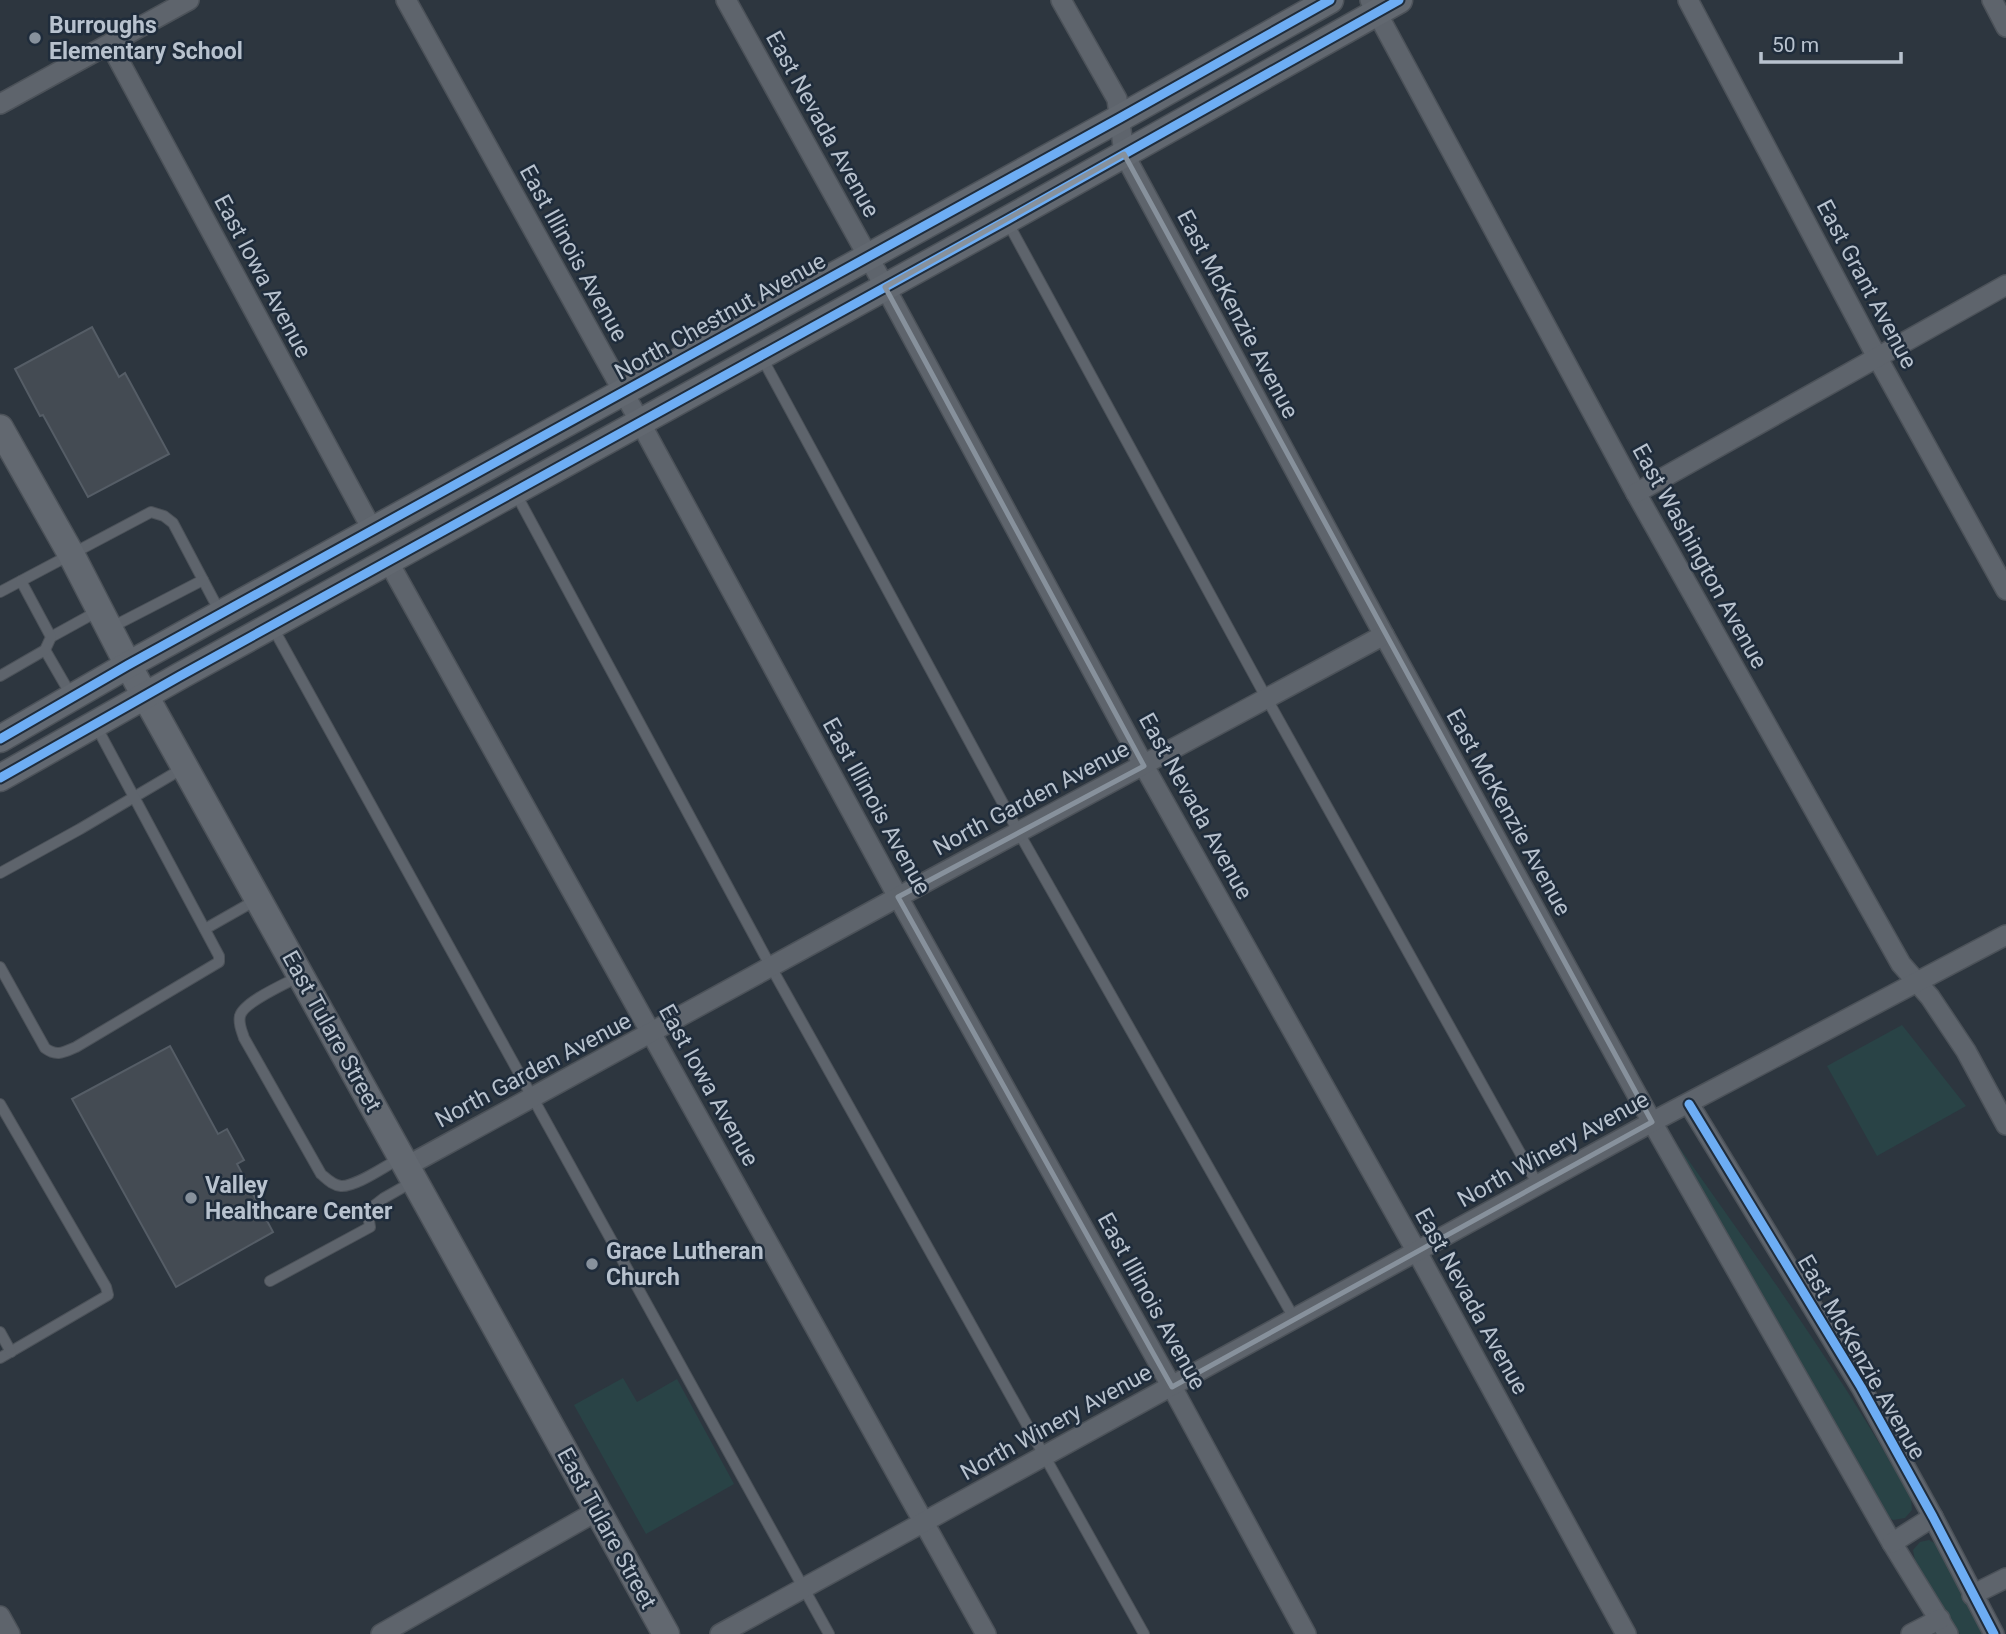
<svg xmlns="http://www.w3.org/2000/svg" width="2006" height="1634" font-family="Roboto,sans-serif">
  <rect width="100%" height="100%" fill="#2d363f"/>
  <g fill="#294346">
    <path d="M1902,1025L1966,1106L1877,1156L1827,1066Z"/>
    <path d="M1677,1144C1759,1260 1842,1374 1911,1498L1912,1510L1905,1518L1893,1520L1884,1514Z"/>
    <path d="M623,1378L637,1402L677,1379L734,1484L646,1534L574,1405Z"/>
    <path d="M1929,1540L1938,1545L1987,1634H1960L1915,1561L1913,1550L1920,1542Z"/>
  </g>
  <g fill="#444b53" stroke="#555d66" stroke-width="2">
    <path d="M92,327L119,377L125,373L169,454L88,497L43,415L40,416L15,369Z"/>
    <path d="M170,1046L218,1134L227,1129L244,1160L237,1164L273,1232L176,1287L72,1099Z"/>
  </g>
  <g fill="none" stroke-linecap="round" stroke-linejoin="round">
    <defs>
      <g id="service">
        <path d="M1008,223L1267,699L1538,1185"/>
        <path d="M761,356L1019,833L1294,1318"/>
        <path d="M515,492L771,967L1144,1634"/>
        <path d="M0,592L151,512L164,516L173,523L221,614"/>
        <path d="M272,626L829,1634"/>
        <path d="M110,628L203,580"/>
        <path d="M51,637L100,610"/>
        <path d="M45,650L71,695"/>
        <path d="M0,676L45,650L51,637L21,581"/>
        <path d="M0,873L80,829L185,767"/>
        <path d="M205,929L256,900"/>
        <path d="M0,967L45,1048C57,1057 64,1052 76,1047L219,962V956L95,724"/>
        <path d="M300,976C287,983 243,1002 240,1016C238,1024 242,1031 244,1038L321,1174C327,1179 332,1185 341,1186C356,1187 385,1166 399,1159"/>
        <path d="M0,1104L106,1287L108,1295L0,1358"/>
        <path d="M270,1281L370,1227L368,1215L375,1205L384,1198L414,1181"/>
        <path d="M0,1332L11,1352"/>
      </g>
      <g id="minor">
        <path d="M406,0L640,422L898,897L1172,1387L1306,1634"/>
        <path d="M726,0L885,287L1144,766L1417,1252L1626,1634"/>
        <path d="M1061,0L1117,99L1124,154L1384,635L1652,1122L1892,1543L1948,1634"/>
        <path d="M1370,0L1636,493L1901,964L1930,997L1966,1051L2006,1125"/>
        <path d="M1688,0L1877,357L2006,590"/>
        <path d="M1992,0L2006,27"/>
        <path d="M110,44L373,531"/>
        <path d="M0,104L189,0"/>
        <path d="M1636,493L2006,285"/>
        <path d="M388,561L986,1634"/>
        <path d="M1689,1104L1861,1387L1933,1517L1994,1634"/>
        <path d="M407,1166L898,897L1384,635"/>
        <path d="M1892,1543L1933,1517"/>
        <path d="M1972,1595L2006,1578"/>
        <path d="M0,1616L10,1634"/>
        <path d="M381,1634L597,1511"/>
        <path d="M720,1634L1652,1122L2006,935"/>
        <path d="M1911,1634L1940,1619"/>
      </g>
      <g id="secondary">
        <path d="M0,428L71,554L128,665L666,1634"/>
        <path d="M0,739L128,665L1120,118L1330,0"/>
        <path d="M0,778L180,676L1007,220L1399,0"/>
      </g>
    </defs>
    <use href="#service" stroke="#4c5259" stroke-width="12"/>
    <use href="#minor" stroke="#4c5259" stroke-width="22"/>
    <use href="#secondary" stroke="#4c5259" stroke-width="29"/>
    <use href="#service" stroke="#5e646c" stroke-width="10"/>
    <use href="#minor" stroke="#5e646c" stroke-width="19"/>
    <use href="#secondary" stroke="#626870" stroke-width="26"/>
    <defs>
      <g id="cycleway">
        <path d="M0,739L128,665L1120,118L1330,0"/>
        <path d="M0,778L180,676L1007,220L1399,0"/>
        <path d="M1689,1104L1861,1387L1933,1517L1994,1634"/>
      </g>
    </defs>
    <use href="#cycleway" stroke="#1f2c3b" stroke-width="13"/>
    <use href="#cycleway" stroke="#6dadf4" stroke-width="9"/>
  </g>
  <path fill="none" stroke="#87919c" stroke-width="5" stroke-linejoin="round" d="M1124,154L1652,1122L1172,1387L898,897L1144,766L885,287Z"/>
  <g fill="#87919c" stroke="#1f2c3b" stroke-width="2.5">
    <circle cx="35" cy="38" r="7"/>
    <circle cx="191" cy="1198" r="7"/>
    <circle cx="592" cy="1264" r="7"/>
  </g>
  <g text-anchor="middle" stroke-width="5" stroke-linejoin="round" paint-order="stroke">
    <g font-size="23" font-weight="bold" fill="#b8c2ce" stroke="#1f2c3b" text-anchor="start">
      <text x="49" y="33">Burroughs<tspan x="49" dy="26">Elementary School</tspan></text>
      <text x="205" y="1193">Valley<tspan x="205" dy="26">Healthcare Center</tspan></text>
      <text x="606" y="1259">Grace Lutheran<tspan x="606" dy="26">Church</tspan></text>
    </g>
    <g font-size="23" fill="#b8c2ce" stroke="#1f2c3b">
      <text transform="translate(823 124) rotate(61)" y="8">East Nevada Avenue</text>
      <text transform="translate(574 253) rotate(61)" y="8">East Illinois Avenue</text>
      <text transform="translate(263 276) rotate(62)" y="8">East Iowa Avenue</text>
      <text transform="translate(1867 284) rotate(62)" y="8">East Grant Avenue</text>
      <text transform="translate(1238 314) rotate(62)" y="8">East McKenzie Avenue</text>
      <text transform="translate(720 316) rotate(-29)" y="8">North Chestnut Avenue</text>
      <text transform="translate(1700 556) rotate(61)" y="8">East Washington Avenue</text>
      <text transform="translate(1031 798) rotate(-28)" y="8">North Garden Avenue</text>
      <text transform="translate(877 806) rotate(61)" y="8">East Illinois Avenue</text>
      <text transform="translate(1196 806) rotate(61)" y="8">East Nevada Avenue</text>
      <text transform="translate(1509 812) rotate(61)" y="8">East McKenzie Avenue</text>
      <text transform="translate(332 1031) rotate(61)" y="8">East Tulare Street</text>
      <text transform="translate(533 1070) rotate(-28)" y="8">North Garden Avenue</text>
      <text transform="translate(709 1085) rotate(61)" y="8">East Iowa Avenue</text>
      <text transform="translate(1553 1149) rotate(-29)" y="8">North Winery Avenue</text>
      <text transform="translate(1152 1301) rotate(61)" y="8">East Illinois Avenue</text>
      <text transform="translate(1472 1301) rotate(61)" y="8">East Nevada Avenue</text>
      <text transform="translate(1862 1357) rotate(60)" y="8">East McKenzie Avenue</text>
      <text transform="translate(1056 1422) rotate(-29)" y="8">North Winery Avenue</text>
      <text transform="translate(607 1528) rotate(61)" y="8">East Tulare Street</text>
    </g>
  </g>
  <path d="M1761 52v10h140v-10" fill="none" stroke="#b8c2ce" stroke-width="3.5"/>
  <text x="1772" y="52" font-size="21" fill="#b8c2ce" stroke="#1f2c3b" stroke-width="5" paint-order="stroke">50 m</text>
</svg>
